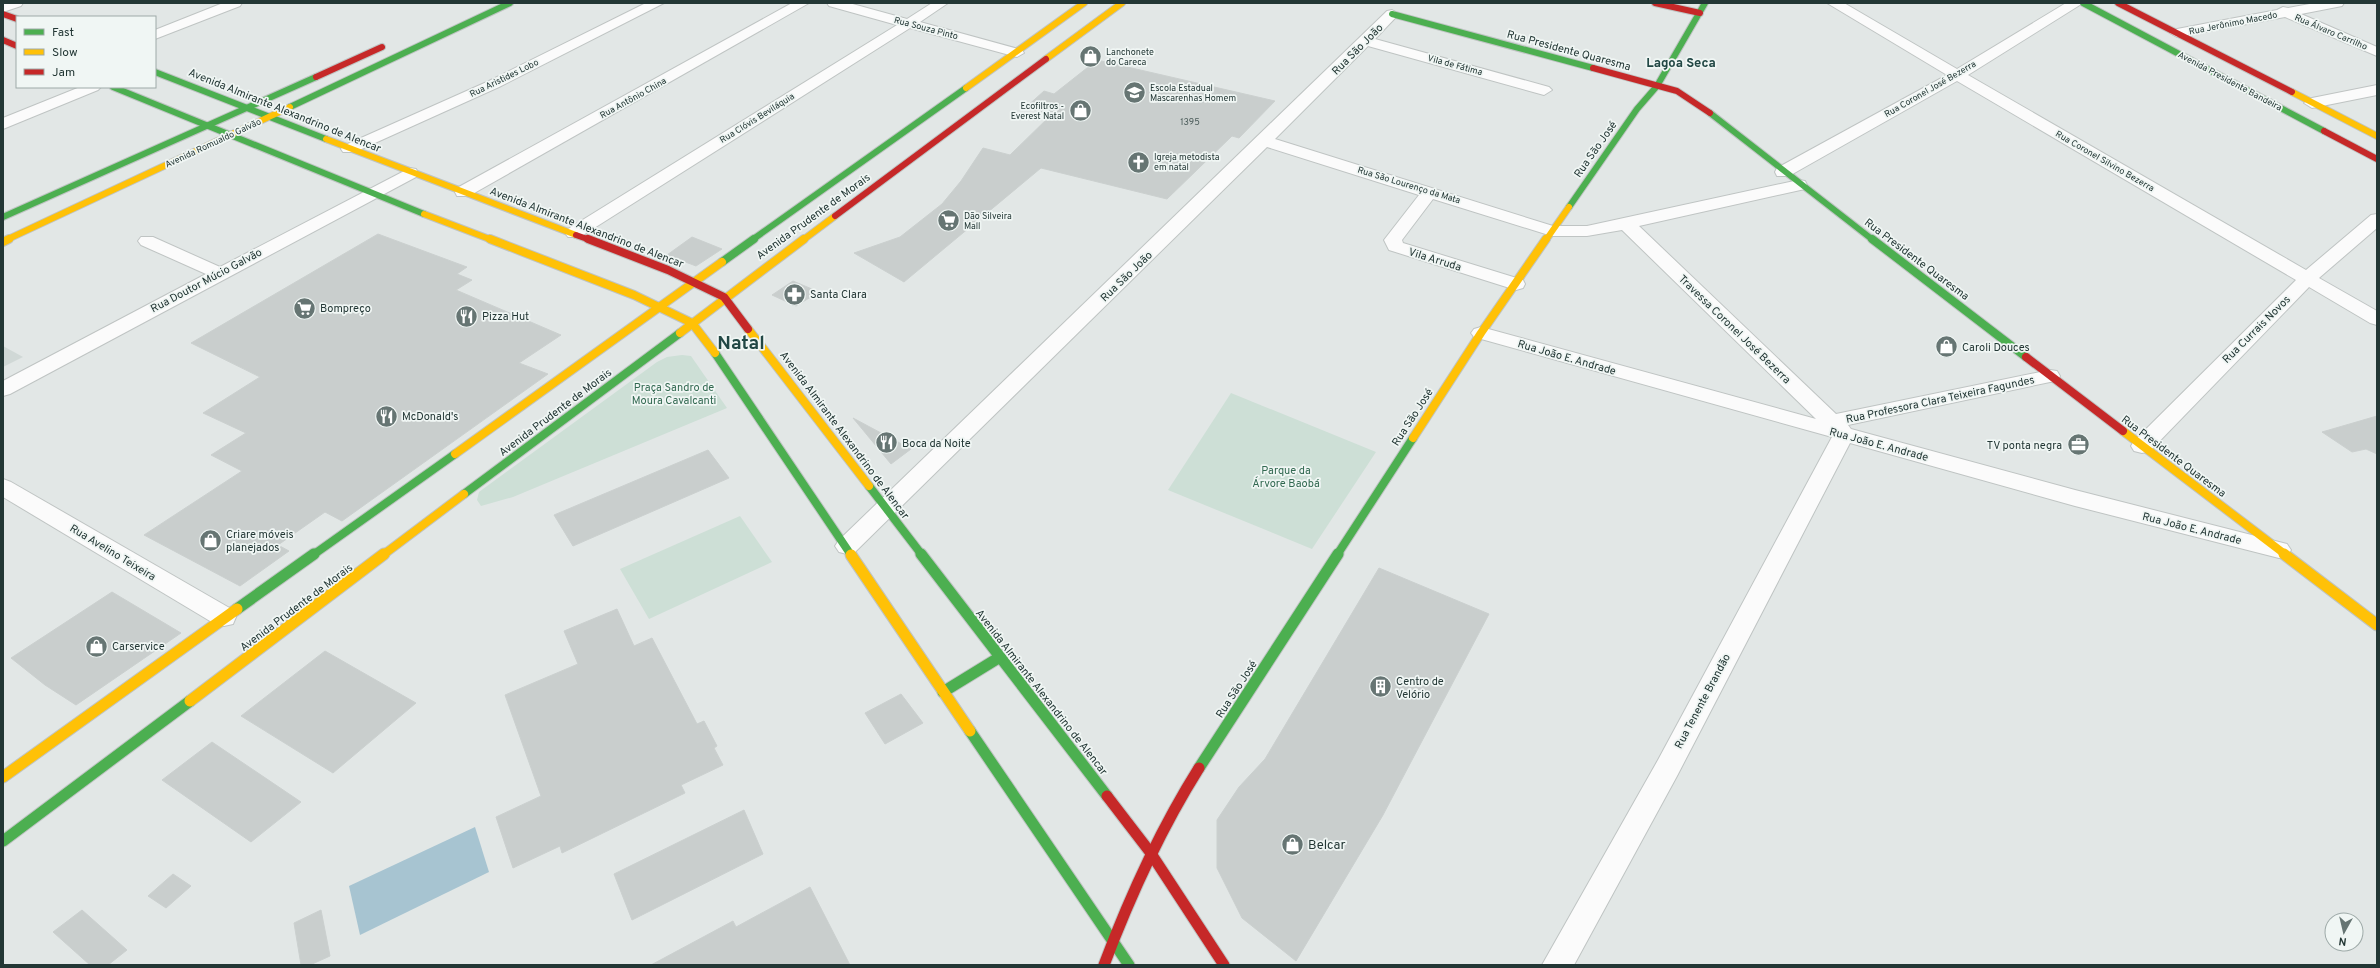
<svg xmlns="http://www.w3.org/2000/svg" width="2380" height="968" font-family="Overpass,sans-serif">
  <rect width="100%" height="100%" fill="#e2e7e6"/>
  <path fill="#d0d8d6" d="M3,346L23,357L3,367Z"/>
  <g fill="#cddfd6">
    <path d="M682,355L691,356L727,408L513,497L481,506L477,500L479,492L657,362L667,357Z"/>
    <path d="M1231,393L1376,452L1312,549L1168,490Z"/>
    <path d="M740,516L772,562L649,619L620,569Z"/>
  </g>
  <path fill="#a7c4d1" d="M475,827L489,872L360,935L349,886Z"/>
  <g fill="#c9cecd" stroke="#cbd0cf">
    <path d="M1097,60L1275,101L1239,138L1232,136L1167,199L1041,168L904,282L854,253L900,237L942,204L961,181L983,148L1010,155L1052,114L1025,108L1044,91L1054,94Z"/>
    <path d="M378,234L467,267L457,274L472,280L456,290L561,335L519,363L548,374L342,521L325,512L278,545L289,551L240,586L144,535L242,471L211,455L246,433L203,413L260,377L191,343Z"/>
    <path d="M692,237L722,249L696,266L667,255Z"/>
    <path d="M793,281L819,292L796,306L772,295Z"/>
    <path d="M2377,416V454L2366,449L2352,452L2322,432Z"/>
    <path d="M853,418L911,449L891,464Z"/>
    <path d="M708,450L729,478L573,546L554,515Z"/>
    <path d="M1379,568L1489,614L1383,815L1296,961L1242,918L1217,868V820L1239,787L1265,759Z"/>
    <path d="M112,592L181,633L76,705L45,685L11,658Z"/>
    <path d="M617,609L634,646L652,638L697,724L704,721L717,746L714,748L723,765L681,785L685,793L562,853L560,846L513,868L496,817L541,796L505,695L578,664L564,631Z"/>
    <path d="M325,651L416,703L333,773L241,716Z"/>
    <path d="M901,694L923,723L885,744L865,713Z"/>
    <path d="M212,742L301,802L251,842L162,780Z"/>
    <path d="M744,810L763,854L632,920L614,874Z"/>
    <path d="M173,874L191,886L166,908L148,896Z"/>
    <path d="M810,887L850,965H651L733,921L736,927Z"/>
    <path d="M82,910L127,950L108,965H90L53,932Z"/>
    <path d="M321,910L330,956L310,965H301L294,923Z"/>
  </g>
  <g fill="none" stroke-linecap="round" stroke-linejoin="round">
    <defs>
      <g id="street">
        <path d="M3,3H23L21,6L3,12Z"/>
        <path d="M223,3H242L240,6L155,39V30Z"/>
        <path d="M646,3H664L499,87L355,152H343L341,149L343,146L489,81Z"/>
        <path d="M792,3H809L469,196H457L455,192L457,188Z"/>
        <path d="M827,3H849L907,19L932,3H948L920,22L1022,50L1024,53L1017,57L910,28L580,237H568L565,233L568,229L897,25L829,6Z"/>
        <path d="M1827,3H1844L1957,69L2066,3H2083L1968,75L2306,270L2371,215L2377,214V228L2319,278L2377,311V325L2370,323L2309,287L2150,451L2142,453L2134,451L2131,446L2134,441L2296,280L1957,81L1789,176H1777L1775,172L1777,168L1947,75Z"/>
        <path d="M2315,3H2344L2342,6L2301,14L2377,47V56L2285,17L2177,37L2170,33L2177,29L2277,10L2283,7L2288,8Z"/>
        <path d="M1392,10L1399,14L1375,39L1549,87L1552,90L1544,95L1368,46L1275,139L1553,226H1587L1799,180L1805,181L1807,185L1805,189L1639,226L1836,414L2050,370L2057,371L2060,376L2057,381L2050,382L1848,425L1851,429L2075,490L2279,542L2287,544L2291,550L2287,556L2279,558L2075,506L1850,443L1677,776L1574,965H1542L1658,760L1832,437L1474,337L1471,333L1474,329L1481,327L1816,419L1622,230L1587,236H1552L1433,199L1402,240L1403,243L1523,280L1525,284L1523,288L1516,290L1389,250L1384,240L1419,195L1267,147L855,552L847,554L839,552L835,546L839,540L1387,11Z"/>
        <path d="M2377,85V95L2312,108L2304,103L2312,98Z"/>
        <path d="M80,87H101L98,90L3,129V118Z"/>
        <path d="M410,168L416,169L418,173L416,177L10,394L3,396V381L206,274L141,245L138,241L141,237H153L220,267Z"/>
        <path d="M3,479L11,482L233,610L236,617L233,624L224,626L215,624L3,497Z"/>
      </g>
      <g id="fast-far2">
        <path d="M2083,3L2324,131"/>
        <path d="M1392,14L1593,68"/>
        <path d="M155,72L326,139"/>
        <path d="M113,87L424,214"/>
        <path d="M290,107L510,3"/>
        <path d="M1710,113L1873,240"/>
        <path d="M1569,207L1637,109L1657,86L1705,3"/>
        <path d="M3,217L316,77"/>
        <path d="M752,240L966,88"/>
      </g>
      <g id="fast-far1">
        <path d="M1872,239L2026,357"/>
        <path d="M722,262L754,239"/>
        <path d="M715,353L851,555"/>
        <path d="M869,486L922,555"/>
        <path d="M464,494L680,333"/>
        <path d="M313,555L455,454"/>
        <path d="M1337,555L1413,438"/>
      </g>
      <g id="fast">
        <path d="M921,554L1107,796"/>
        <path d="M237,609L314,554"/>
        <path d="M943,692L1000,657"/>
        <path d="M970,731L1129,965"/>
        <path d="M1199,768L1338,554"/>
        <path d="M3,841L190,701"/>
      </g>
      <g id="slow-far2">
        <path d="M1046,59L1122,3"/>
        <path d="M966,88L1084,3"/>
        <path d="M2292,92L2377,136"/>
        <path d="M326,139L576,235"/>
        <path d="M424,214L492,240"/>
        <path d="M6,240L290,107"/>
        <path d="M803,240L835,216"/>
        <path d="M1546,240L1569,207"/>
      </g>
      <g id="slow-far1">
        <path d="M490,239L634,295L692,323L715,353"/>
        <path d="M3,242L9,239"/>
        <path d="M748,329L869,486"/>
        <path d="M680,333L804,239"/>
        <path d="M2123,431L2286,555"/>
        <path d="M1413,438L1481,333L1546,239"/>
        <path d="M455,454L722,262"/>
        <path d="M383,555L464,494"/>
      </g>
      <g id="slow">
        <path d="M2284,554L2377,625"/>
        <path d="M851,555L970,731"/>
        <path d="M190,701L384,554"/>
        <path d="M3,777L237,609"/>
      </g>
      <g id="jam-far2">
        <path d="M1655,3L1700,13"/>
        <path d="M2118,3L2292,92"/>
        <path d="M3,14L17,19"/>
        <path d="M3,40L17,46"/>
        <path d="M1593,68L1677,91L1710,113"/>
        <path d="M316,77L382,47"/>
        <path d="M2324,131L2377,159"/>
        <path d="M835,216L1046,59"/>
        <path d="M576,235L590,240"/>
      </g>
      <g id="jam-far1">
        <path d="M588,239L668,270L724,297L748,329"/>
        <path d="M2026,357L2123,431"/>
      </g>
      <g id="jam">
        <path d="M1107,796L1150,852L1224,965"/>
        <path d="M1104,965C1130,896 1160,830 1199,768"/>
      </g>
    </defs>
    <use href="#street" stroke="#bfc4c3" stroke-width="2"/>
    <use href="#fast-far2" stroke="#bfc4c3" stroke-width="8"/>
    <use href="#fast-far1" stroke="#bfc4c3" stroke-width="10"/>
    <use href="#fast" stroke="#bfc4c3" stroke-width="13"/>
    <use href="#slow-far2" stroke="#bfc4c3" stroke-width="8"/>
    <use href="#slow-far1" stroke="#bfc4c3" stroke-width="10"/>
    <use href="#slow" stroke="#bfc4c3" stroke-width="13"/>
    <use href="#jam-far2" stroke="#bfc4c3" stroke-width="8"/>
    <use href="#jam-far1" stroke="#bfc4c3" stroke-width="10"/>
    <use href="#jam" stroke="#bfc4c3" stroke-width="13"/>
    <use href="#street" fill="#fbfbfb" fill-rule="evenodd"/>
    <use href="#fast-far2" stroke="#4caf50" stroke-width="6"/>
    <use href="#fast-far1" stroke="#4caf50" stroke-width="8"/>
    <use href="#fast" stroke="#4caf50" stroke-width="11"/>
    <use href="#slow-far2" stroke="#ffc107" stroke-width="6"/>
    <use href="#slow-far1" stroke="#ffc107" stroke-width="8"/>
    <use href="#slow" stroke="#ffc107" stroke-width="11"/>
    <use href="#jam-far2" stroke="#c62828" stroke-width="6"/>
    <use href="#jam-far1" stroke="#c62828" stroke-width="8"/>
    <use href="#jam" stroke="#c62828" stroke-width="11"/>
  </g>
  <defs>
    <symbol id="shop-disc" viewBox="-11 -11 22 22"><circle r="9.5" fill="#667573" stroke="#f0f6f4"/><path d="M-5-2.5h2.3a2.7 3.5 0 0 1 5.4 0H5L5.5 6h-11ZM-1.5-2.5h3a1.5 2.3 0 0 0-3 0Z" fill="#fff"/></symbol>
    <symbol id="school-disc" viewBox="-11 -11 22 22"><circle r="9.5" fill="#667573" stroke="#f0f6f4"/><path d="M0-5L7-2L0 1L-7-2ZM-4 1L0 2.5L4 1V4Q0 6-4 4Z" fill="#fff"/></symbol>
    <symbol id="church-disc" viewBox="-11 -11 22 22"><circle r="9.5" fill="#667573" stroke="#f0f6f4"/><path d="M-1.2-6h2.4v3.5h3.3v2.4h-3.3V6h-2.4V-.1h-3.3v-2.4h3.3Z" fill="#fff"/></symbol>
    <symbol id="supermarket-disc" viewBox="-11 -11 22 22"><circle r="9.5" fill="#667573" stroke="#f0f6f4"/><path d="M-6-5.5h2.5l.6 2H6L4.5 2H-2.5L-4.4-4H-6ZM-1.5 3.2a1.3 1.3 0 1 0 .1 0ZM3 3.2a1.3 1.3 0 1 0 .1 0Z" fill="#fff"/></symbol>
    <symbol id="pharmacy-disc" viewBox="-11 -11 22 22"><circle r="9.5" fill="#667573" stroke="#f0f6f4"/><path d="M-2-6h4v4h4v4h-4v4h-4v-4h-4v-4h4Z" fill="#fff"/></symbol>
    <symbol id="restaurant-disc" viewBox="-11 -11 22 22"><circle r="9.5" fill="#667573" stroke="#f0f6f4"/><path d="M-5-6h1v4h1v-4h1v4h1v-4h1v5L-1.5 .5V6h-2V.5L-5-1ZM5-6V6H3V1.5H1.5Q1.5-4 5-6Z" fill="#fff"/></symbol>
    <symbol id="office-disc" viewBox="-11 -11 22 22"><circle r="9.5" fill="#667573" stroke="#f0f6f4"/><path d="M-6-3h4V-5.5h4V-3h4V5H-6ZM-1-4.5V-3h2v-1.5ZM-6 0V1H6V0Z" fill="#fff"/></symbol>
    <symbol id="building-disc" viewBox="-11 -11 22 22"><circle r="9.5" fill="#667573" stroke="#f0f6f4"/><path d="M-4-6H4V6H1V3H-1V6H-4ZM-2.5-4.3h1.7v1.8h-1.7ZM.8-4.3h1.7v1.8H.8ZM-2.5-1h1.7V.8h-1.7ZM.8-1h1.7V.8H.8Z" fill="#fff"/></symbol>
  </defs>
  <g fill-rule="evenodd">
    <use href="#shop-disc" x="1078" y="44" width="25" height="25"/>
    <use href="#school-disc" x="1122" y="80" width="25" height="25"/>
    <use href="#shop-disc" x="1068" y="98" width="25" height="25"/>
    <use href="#church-disc" x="1126" y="150" width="25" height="25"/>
    <use href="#supermarket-disc" x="936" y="208" width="25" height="25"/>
    <use href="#pharmacy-disc" x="782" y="282" width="25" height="25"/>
    <use href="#supermarket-disc" x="292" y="296" width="25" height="25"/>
    <use href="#restaurant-disc" x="454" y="304" width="25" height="25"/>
    <use href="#shop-disc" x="1934" y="334" width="25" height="25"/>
    <use href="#restaurant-disc" x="374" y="404" width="25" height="25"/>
    <use href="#restaurant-disc" x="874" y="430" width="25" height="25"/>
    <use href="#office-disc" x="2066" y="432" width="25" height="25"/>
    <use href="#shop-disc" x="198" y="528" width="25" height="25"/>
    <use href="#shop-disc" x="84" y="634" width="25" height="25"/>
    <use href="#building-disc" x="1368" y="674" width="25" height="25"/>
    <use href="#shop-disc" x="1280" y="832" width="25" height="25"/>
  </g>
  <g text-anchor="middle" stroke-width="3.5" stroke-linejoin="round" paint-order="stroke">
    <g font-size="9" fill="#233735" stroke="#f0f6f4">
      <text transform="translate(2233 23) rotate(-11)" y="3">Rua Jerônimo Macedo</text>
      <text transform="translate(926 28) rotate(15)" y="3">Rua Souza Pinto</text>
      <text transform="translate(2331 32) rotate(23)" y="3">Rua Álvaro Carrilho</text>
      <text transform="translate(1455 65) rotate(15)" y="3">Vila de Fátima</text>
      <text transform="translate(504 78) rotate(-26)" y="3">Rua Aristides Lobo</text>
      <text transform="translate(2230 81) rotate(28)" y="3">Avenida Presidente Bandeira</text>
      <text transform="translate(1930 89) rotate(-30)" y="3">Rua Coronel José Bezerra</text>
      <text transform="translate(633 98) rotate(-29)" y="3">Rua Antônio China</text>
      <text transform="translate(757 118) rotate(-32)" y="3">Rua Clóvis Beviláquia</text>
      <text transform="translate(213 143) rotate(-25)" y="3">Avenida Romualdo Galvão</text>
      <text transform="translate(2105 161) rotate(30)" y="3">Rua Coronel Silvino Bezerra</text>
      <text transform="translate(1409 185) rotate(17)" y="3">Rua São Lourenço da Mata</text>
    </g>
    <g font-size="9" fill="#233735" stroke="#f0f6f4" text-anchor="start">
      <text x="1106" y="55">Lanchonete<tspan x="1106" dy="10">do Careca</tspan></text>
      <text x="1150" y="91">Escola Estadual<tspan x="1150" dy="10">Mascarenhas Homem</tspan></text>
      <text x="1064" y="109" text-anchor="end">Ecofiltros -<tspan x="1064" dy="10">Everest Natal</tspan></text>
      <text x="1154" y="160">Igreja metodista<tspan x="1154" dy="10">em natal</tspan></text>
      <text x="964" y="219">Dão Silveira<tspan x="964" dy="10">Mall</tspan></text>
    </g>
    <g font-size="9" fill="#4d5e5c">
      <text x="1190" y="125">1395</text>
    </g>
    <g font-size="11" fill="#233735" stroke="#f0f6f4">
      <text transform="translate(1357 49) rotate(-45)" y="4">Rua São João</text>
      <text transform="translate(1569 50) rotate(15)" y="4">Rua Presidente Quaresma</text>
      <text transform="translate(285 110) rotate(22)" y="4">Avenida Almirante Alexandrino de Alencar</text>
      <text transform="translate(1595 149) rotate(-55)" y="4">Rua São José</text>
      <text transform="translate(813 216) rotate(-36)" y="4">Avenida Prudente de Morais</text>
      <text transform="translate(587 227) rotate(21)" y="4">Avenida Almirante Alexandrino de Alencar</text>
      <text transform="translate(1435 259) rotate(17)" y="4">Vila Arruda</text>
      <text transform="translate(1917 259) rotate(37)" y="4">Rua Presidente Quaresma</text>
      <text transform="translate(1126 276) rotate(-44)" y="4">Rua São João</text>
      <text transform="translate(206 280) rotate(-28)" y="4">Rua Doutor Múcio Galvão</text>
      <text transform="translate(1735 329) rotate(44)" y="4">Travessa Coronel José Bezerra</text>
      <text transform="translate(2256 329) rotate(-45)" y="4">Rua Currais Novos</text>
      <text transform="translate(1567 357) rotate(16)" y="4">Rua João E. Andrade</text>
      <text transform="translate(1940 399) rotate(-12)" y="4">Rua Professora Clara Teixeira Fagundes</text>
      <text transform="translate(555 412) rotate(-37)" y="4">Avenida Prudente de Morais</text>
      <text transform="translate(1412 417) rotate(-57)" y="4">Rua São José</text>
      <text transform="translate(845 435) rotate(53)" y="4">Avenida Almirante Alexandrino de Alencar</text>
      <text transform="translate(1879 444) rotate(15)" y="4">Rua João E. Andrade</text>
      <text transform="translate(2174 456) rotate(37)" y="4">Rua Presidente Quaresma</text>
      <text transform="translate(2192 528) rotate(14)" y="4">Rua João E. Andrade</text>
      <text transform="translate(113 552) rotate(31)" y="4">Rua Avelino Teixeira</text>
      <text transform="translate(296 607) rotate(-37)" y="4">Avenida Prudente de Morais</text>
      <text transform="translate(1236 689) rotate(-57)" y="4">Rua São José</text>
      <text transform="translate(1042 692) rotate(52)" y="4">Avenida Almirante Alexandrino de Alencar</text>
      <text transform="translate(1702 701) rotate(-62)" y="4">Rua Tenente Brandão</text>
    </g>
    <g font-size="11" fill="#233735" stroke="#f0f6f4" text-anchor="start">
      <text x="810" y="298">Santa Clara</text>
      <text x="320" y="312">Bompreço</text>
      <text x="482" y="320">Pizza Hut</text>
      <text x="1962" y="351">Caroli Douces</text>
      <text x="402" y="420">McDonald's</text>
      <text x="902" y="447">Boca da Noite</text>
      <text x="2062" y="449" text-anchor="end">TV ponta negra</text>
      <text x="226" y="538">Criare móveis<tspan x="226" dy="13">planejados</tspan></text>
      <text x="112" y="650">Carservice</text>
      <text x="1396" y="685">Centro de<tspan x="1396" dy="13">Velório</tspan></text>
    </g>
    <g font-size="11" fill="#326951" stroke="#f0f6f4">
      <text x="674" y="391">Praça Sandro de<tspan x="674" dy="13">Moura Cavalcanti</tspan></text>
      <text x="1286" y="474">Parque da<tspan x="1286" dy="13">Árvore Baobá</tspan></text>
    </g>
    <g font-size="13" font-weight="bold" fill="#214744" stroke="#f0f6f4">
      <text x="1681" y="67">Lagoa Seca</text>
    </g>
    <g font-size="13" fill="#233735" stroke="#f0f6f4" text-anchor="start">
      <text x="1308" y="849">Belcar</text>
    </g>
    <g font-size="19" font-weight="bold" fill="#214744" stroke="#f0f6f4">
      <text x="741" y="349">Natal</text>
    </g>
  </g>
  <rect width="2380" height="968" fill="none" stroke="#233735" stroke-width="8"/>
  <rect x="16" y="16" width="140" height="72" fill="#f0f6f4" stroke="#9eaaa8"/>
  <rect x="24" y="29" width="20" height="6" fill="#4caf50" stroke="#9eaaa8"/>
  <text x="52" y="36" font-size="12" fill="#233735">Fast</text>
  <rect x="24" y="49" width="20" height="6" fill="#ffc107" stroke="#9eaaa8"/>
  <text x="52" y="56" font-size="12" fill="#233735">Slow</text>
  <rect x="24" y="69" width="20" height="6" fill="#c62828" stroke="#9eaaa8"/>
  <text x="52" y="76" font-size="12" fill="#233735">Jam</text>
  <g transform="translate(2344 932) rotate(188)"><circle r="19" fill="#f0f6f4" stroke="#9eaaa8"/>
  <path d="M0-3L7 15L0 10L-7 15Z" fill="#667573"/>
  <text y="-6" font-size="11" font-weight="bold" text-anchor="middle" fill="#233735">N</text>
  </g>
</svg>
